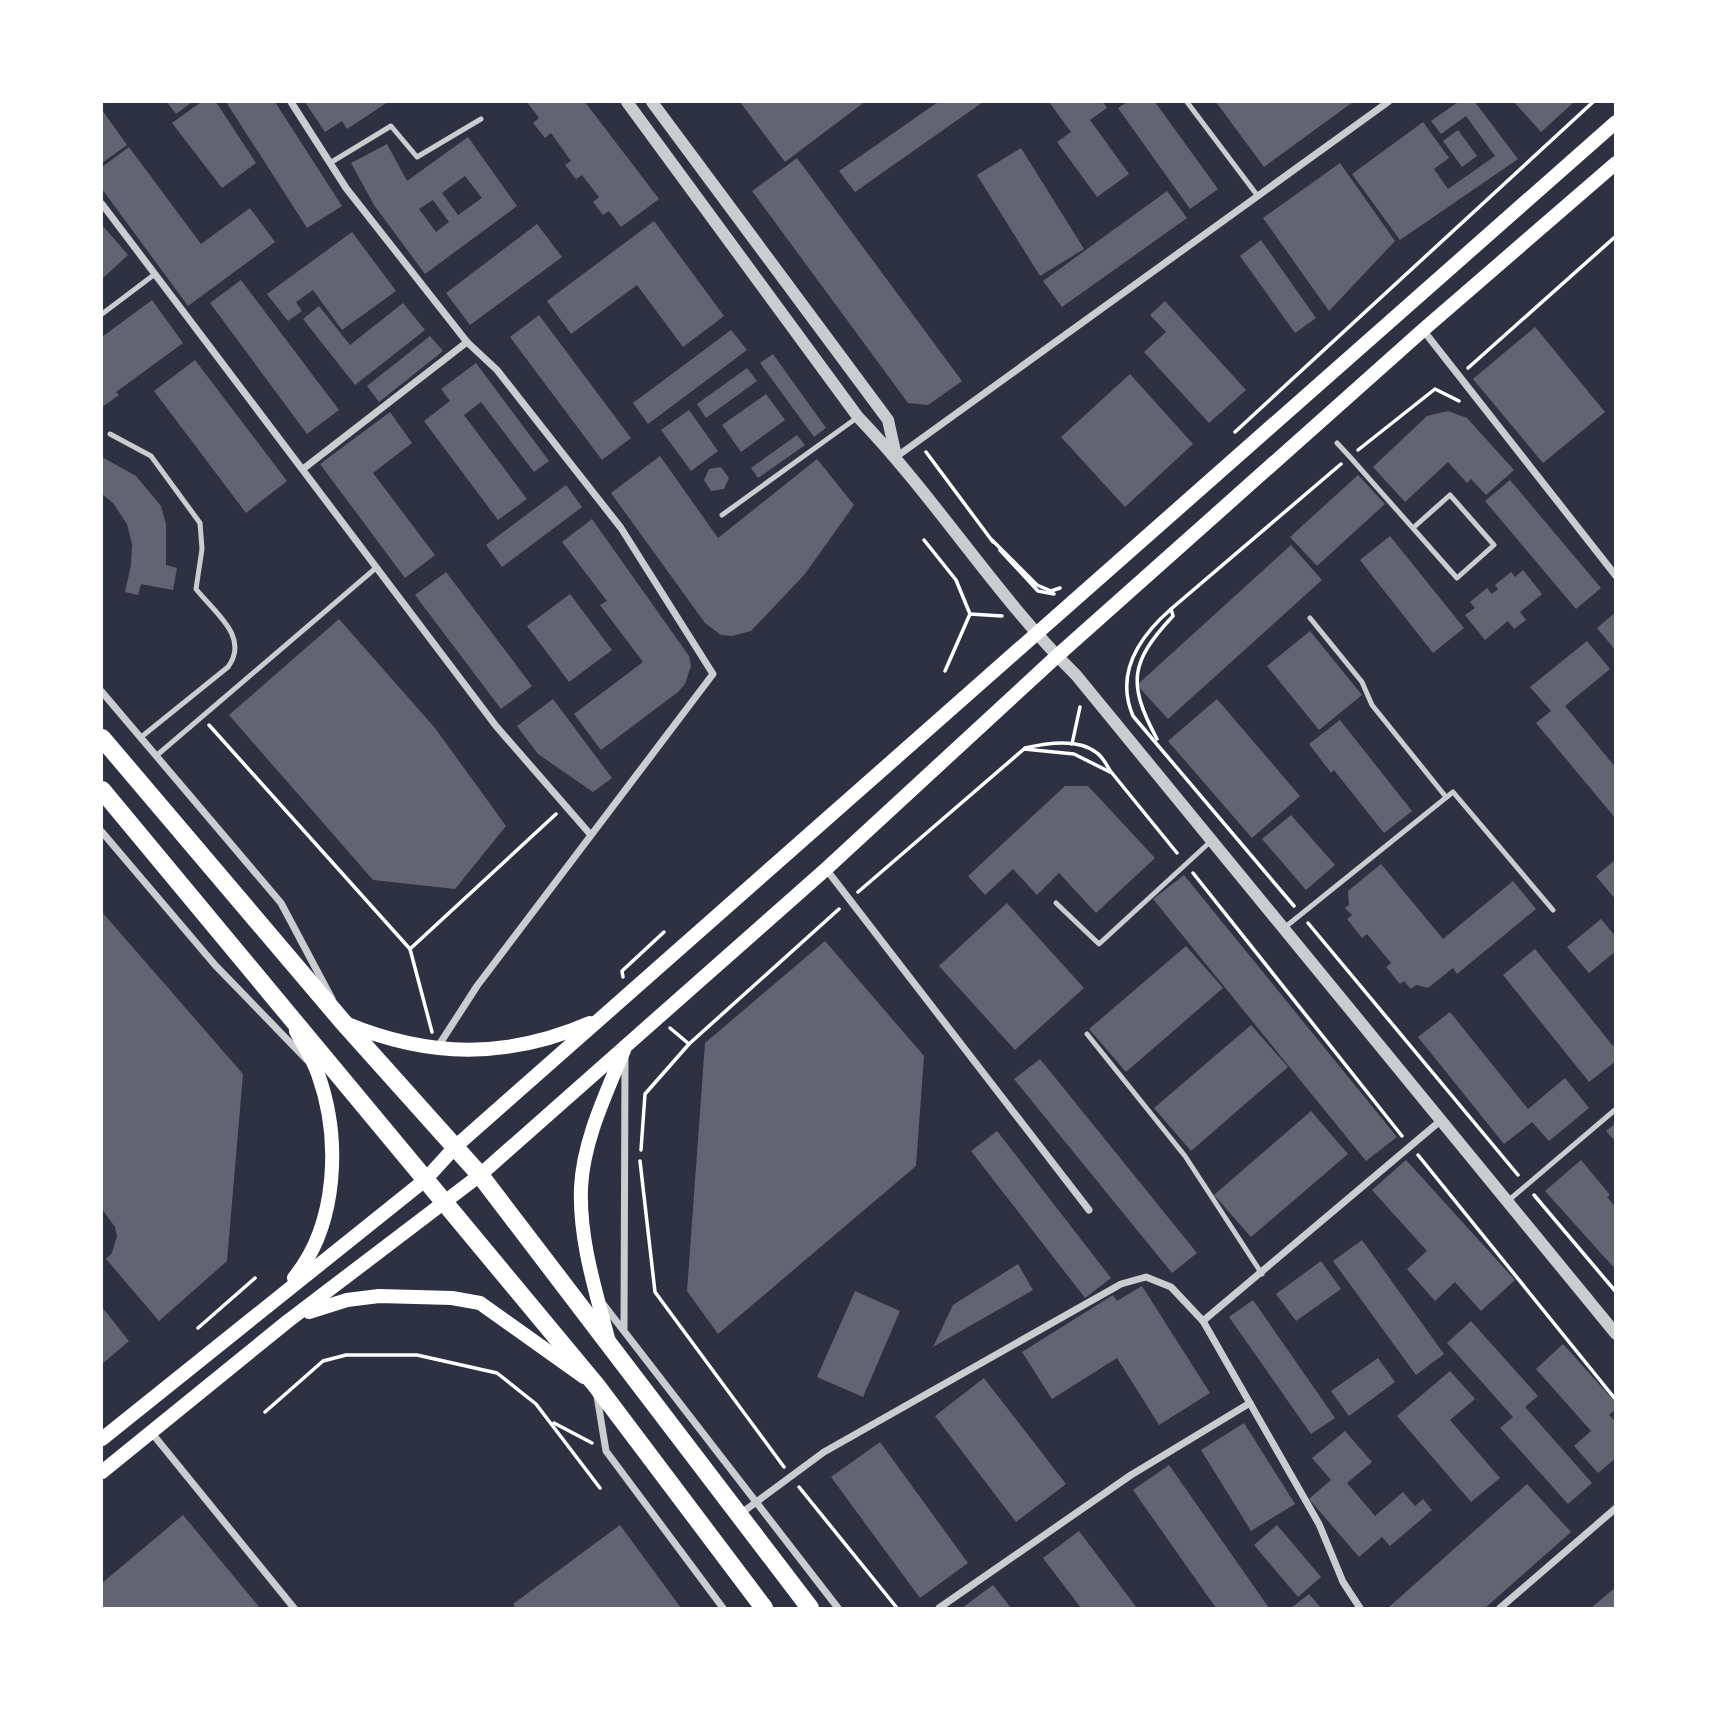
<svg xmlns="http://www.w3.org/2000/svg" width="1717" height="1710" font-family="'Times New Roman',serif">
  <rect width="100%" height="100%" fill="#2d3142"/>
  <g fill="#626471" fill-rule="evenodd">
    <path d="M167,102H192L176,114Z"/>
    <path d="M201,102H216L256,163L222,188L172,123Z"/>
    <path d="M226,102H275L342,206L307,228Z"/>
    <path d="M305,102H388L347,129L342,121L325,132Z"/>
    <path d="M527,102H585L659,199L621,227L609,211L603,215L593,202L599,197L582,175L576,179L565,165L571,161L551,133L545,138L533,123L539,118Z"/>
    <path d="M740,102H861L862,104L785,162Z"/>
    <path d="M938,102H983L855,192L839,171Z"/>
    <path d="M1049,102H1103L1107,108L1090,120L1129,174L1097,197L1057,142L1071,132Z"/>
    <path d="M1127,102H1155L1218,189L1190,209L1118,108Z"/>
    <path d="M1216,102H1353L1264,167Z"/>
    <path d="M1458,102H1475L1518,159L1400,240L1352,174L1423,122L1449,158L1434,169L1448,189L1495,156L1466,116L1441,134L1431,121Z"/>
    <path d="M1514,102H1574L1541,132Z"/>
    <path d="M102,110L127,145L102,163Z"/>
    <path d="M1458,130L1477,156L1462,167L1443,141Z"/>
    <path d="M468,137L517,206L425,274L374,205L351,163L387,144L407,181ZM465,176L482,198L458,215L442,193ZM433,200L449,222L436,232L419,209Z"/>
    <path d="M129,147L201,244L250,208L275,242L188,306L102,189V167Z"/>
    <path d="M1021,148L1084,249L1040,276L977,175Z"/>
    <path d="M797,158L962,381L928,405L908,403L752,191Z"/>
    <path d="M1340,163L1395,241L1329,311L1263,218Z"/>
    <path d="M1167,191L1187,218L1062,307L1043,281Z"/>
    <path d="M654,221L724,316L683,347L637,285L571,334L547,301Z"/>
    <path d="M537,224L562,257L470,325L446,293Z"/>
    <path d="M102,225L128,255L102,279Z"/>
    <path d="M352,232L396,291L342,330L313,290L296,302L302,311L288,321L267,294Z"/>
    <path d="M1261,240L1316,318L1295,333L1240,256Z"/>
    <path d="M241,280L339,410L307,434L210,303Z"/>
    <path d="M152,300L183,343L116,392L119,395L102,407V337Z"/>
    <path d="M1165,301L1246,390L1209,423L1144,352L1166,332L1150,315Z"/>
    <path d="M403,303L425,330L355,385L303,319L319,306L350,345Z"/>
    <path d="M539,315L631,438L602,460L510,337Z"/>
    <path d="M1535,327L1605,412L1543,463L1473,379Z"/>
    <path d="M731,330L747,350L648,424L633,403Z"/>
    <path d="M430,336L443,351L379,402L367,386Z"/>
    <path d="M773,354L826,428L814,437L760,363Z"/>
    <path d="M195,360L287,481L246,513L154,391Z"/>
    <path d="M476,363L549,461L534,472L481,402L464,415L527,499L498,520L424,421L450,401L441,389Z"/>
    <path d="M747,368L757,381L706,418L697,404Z"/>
    <path d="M1130,374L1193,444L1125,507L1061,437Z"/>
    <path d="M766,394L785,420L741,452L722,425Z"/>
    <path d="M689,410L718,451L691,471L661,430Z"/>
    <path d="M1448,411L1467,418L1514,470L1486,495L1471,479L1467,483L1448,462L1405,502L1373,467L1427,416Z"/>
    <path d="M390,412L412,443L373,473L435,555L405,578L320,464Z"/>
    <path d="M797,435L805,445L758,478L751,468Z"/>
    <path d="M660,456L718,538L817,459L854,505L805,574L751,631L732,636L721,635L705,623L611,493Z"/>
    <path d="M102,457L136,476L161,506L166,524V565L177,568L173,590L141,584L138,595L125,592L131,565L132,544L127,524L113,503L102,494Z"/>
    <path d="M721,467L729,478L724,489L711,491L704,480L709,469Z"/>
    <path d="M1358,475L1385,504L1317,566L1290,537Z"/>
    <path d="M1510,480L1601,588L1576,609L1485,501Z"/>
    <path d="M566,485L582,507L502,567L486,545Z"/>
    <path d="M592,519L689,656L691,666L685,684L678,692L601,750L574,714L643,662L600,605L607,601L562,542Z"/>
    <path d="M1390,536L1464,628L1433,653L1360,560Z"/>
    <path d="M1291,545L1322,580L1168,719L1137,685Z"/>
    <path d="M1523,570L1542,594L1520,612L1526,620L1514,629L1508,621L1485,640L1465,615L1475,608L1470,602L1487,588L1492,594L1498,589L1495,585L1511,572L1515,577Z"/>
    <path d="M446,572L532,686L501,709L415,595Z"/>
    <path d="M570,594L612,650L569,682L527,626Z"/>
    <path d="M1616,612V651L1597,628Z"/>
    <path d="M339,619L435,728L506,826L455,889L373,880L229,715Z"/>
    <path d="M1310,631L1362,695L1319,730L1267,666Z"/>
    <path d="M1587,641L1610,669L1565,706L1616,768V819L1536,723L1551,711L1530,687Z"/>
    <path d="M553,699L612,778L593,792L538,754L517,726Z"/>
    <path d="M1217,699L1300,796L1252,838L1168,741Z"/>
    <path d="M1340,720L1412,811L1384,833L1334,770L1331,773L1309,744Z"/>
    <path d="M1065,786H1088L1155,858L1096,913L1059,873L1037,895L1013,869L985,895L968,876Z"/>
    <path d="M1291,815L1335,865L1306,890L1262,839Z"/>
    <path d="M1616,859V900L1596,876Z"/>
    <path d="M1381,864L1443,939L1513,881L1536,909L1457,974L1453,968L1428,988L1416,985L1411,989L1404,981L1400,984L1386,967L1391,963L1367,934L1362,938L1347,919L1352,915L1345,908L1349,905L1348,891Z"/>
    <path d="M1184,875L1397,1137L1366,1161L1153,899Z"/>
    <path d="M1007,903L1084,988L1015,1050L939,966Z"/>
    <path d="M102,912L243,1074L227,1261L159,1321L106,1259L112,1253L117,1236L115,1227L102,1209Z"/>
    <path d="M1601,919L1616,937V951L1589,973L1567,947Z"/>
    <path d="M825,941L924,1056L916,1166L718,1334L687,1291L705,1043Z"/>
    <path d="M1186,946L1223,988L1126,1072L1089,1029Z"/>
    <path d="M1535,949L1613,1046L1616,1044V1061L1589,1082L1503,975Z"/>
    <path d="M1450,1012L1528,1109L1565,1078L1589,1108L1549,1141L1532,1122L1504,1144L1418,1037Z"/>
    <path d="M1251,1025L1288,1067L1191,1151L1154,1108Z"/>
    <path d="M1040,1059L1197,1253L1172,1273L1014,1079Z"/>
    <path d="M1311,1111L1348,1154L1251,1237L1214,1195Z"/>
    <path d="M1616,1123V1142L1606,1131Z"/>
    <path d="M997,1131L1111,1278L1085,1298L971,1151Z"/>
    <path d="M1406,1160L1515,1280L1481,1311L1455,1282L1435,1301L1407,1269L1427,1251L1372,1190Z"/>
    <path d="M1581,1160L1610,1195L1607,1197L1616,1208V1270L1545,1191Z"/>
    <path d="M1362,1240L1444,1354L1416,1375L1333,1261Z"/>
    <path d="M1321,1261L1341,1289L1296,1321L1276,1294Z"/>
    <path d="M1018,1264L1033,1290L933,1347L953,1305Z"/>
    <path d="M1142,1286L1210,1393L1159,1425L1117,1358L1052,1399L1022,1352L1113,1295L1117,1301Z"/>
    <path d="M855,1291L900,1311L863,1397L817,1377Z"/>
    <path d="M1253,1300L1335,1418L1311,1434L1229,1317Z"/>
    <path d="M102,1307L129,1341L102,1364Z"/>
    <path d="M1471,1321L1538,1396L1525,1407L1592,1483L1568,1504L1500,1428L1513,1417L1447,1343Z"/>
    <path d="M1563,1344L1616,1403V1409L1609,1415L1616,1422V1458L1598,1473L1574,1446L1591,1431L1536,1369Z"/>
    <path d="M1378,1358L1395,1382L1349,1416L1331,1391Z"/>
    <path d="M1450,1371L1475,1399L1450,1420L1500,1478L1471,1502L1397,1416Z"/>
    <path d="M984,1378L1066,1484L1016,1522L935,1416Z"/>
    <path d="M1244,1423L1295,1504L1251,1531L1201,1450Z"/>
    <path d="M1345,1431L1372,1462L1347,1483L1375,1516L1403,1492L1415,1506L1423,1499L1432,1510L1390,1546L1382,1537L1359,1557L1309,1499L1331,1480L1312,1458Z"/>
    <path d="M880,1442L968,1563L920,1598L831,1477Z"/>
    <path d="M1169,1465L1269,1608H1216L1133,1490Z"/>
    <path d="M1527,1484L1571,1532L1485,1608H1391L1389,1607Z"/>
    <path d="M183,1515L260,1608H102V1583Z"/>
    <path d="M620,1525L681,1608H516L513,1604Z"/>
    <path d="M1277,1525L1321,1577L1298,1597L1254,1545Z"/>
    <path d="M1079,1531L1137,1608H1081L1043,1558Z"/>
    <path d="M993,1585L1011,1608H962Z"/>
    <path d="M1616,1587V1608H1591Z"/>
    <path d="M1309,1594L1321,1608H1291Z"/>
  </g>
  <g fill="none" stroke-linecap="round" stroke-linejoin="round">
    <g stroke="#fff" stroke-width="3.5">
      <path d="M1468,368L1616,236"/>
      <path d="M1235,432L1593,102"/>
      <path d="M1358,450L1435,389L1459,401"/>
      <path d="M926,452L993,542"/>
      <path d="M924,540L956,580L970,614L945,671"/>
      <path d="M992,540L1037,585L1051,591L1060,588"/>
      <path d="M1000,550L1038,591L1054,594"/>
      <path d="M1171,609C1139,637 1115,674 1133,716L1294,906"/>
      <path d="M970,614L1002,616"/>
      <path d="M209,725L410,949L556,814"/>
      <path d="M1157,739C1127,683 1130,662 1173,616L1171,609L1341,464"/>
      <path d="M1072,744L1080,707"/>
      <path d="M1025,748C1046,743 1079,738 1097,753C1103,757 1107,766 1111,772"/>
      <path d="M1193,873L1402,1136"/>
      <path d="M858,892L1024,749L1074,754L1112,773L1177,853"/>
      <path d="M1308,923L1518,1175"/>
      <path d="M410,949L432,1032"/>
      <path d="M623,977L622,971L664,932"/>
      <path d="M670,1028L689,1044"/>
      <path d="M641,1150L645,1094L689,1044L839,909"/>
      <path d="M1418,1155L1616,1400"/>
      <path d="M640,1161L655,1292L784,1467"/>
      <path d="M1534,1195L1616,1292"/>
      <path d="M198,1328L255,1278"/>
      <path d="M265,1412L323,1361L346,1355H417L497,1373L536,1404L600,1488"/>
      <path d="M554,1423L592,1443"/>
      <path d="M799,1487L897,1608"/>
    </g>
    <g stroke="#caccd0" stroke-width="5">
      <path d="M1187,102L1257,195"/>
      <path d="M330,163L391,126L417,157L481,119"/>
      <path d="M102,314L155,274"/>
      <path d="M110,434L151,456L200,523L202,549L196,589C215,613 250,637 228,667L140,738"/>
      <path d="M1337,443L1350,457L1457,578L1494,545L1450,495L1413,528"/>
      <path d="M722,515L858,417"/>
      <path d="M1310,618L1362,682L1372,705L1446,797"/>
      <path d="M156,756L377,567"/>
      <path d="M1056,903L1099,944L1210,842"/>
      <path d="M1284,928L1453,792L1553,910"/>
      <path d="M1087,1034L1185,1156L1262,1274"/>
      <path d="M1509,1200L1616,1109"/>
    </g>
    <g stroke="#caccd0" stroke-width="7">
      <path d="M291,102L346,188L467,342L497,370L621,528L713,674L477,986L437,1048"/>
      <path d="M102,204L496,726L590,834"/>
      <path d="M1423,330L1616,576"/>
      <path d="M896,457L1388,102"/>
      <path d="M303,469L467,342"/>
      <path d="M102,692L281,903L332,999"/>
      <path d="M102,832L215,965L307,1060"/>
      <path d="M826,869L1089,1210"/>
      <path d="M603,1304L838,1608"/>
      <path d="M1203,1321L1439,1122"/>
      <path d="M624,1328L625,1056"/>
      <path d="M597,1396L606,1451L723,1608"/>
      <path d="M151,1432L294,1608"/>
      <path d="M740,1514L824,1452L1121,1284L1146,1277L1171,1287L1203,1321L1319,1524L1343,1582L1360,1608"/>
      <path d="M939,1608L1131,1475L1250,1403"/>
      <path d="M1500,1608L1616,1508"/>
    </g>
    <g stroke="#caccd0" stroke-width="12">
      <path d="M627,102L858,417C936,498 996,596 1076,675L1616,1334"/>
      <path d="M652,102L888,420L896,456"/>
    </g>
    <g stroke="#fff" stroke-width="14">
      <path d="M345,1023C429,1058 507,1059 590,1023"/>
      <path d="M294,1278C338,1224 341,1138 318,1074C313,1059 303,1045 296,1031"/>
      <path d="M309,1312L347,1300L379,1296L452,1298L480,1303L584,1377"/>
      <path d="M609,1342C596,1292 579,1240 581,1188C583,1141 606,1094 624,1050"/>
      <path d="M102,1439L425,1180L455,1147L1616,122"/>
      <path d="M102,1472L288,1321L480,1175L826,869L1057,656L1423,330L1616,163"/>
    </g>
    <g stroke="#fff" stroke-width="18">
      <path d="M102,738L343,1022L480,1175L810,1608"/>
      <path d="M102,790L596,1385L764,1608"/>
    </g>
  </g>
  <rect width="1717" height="1710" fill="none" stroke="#ffffff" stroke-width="206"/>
</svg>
